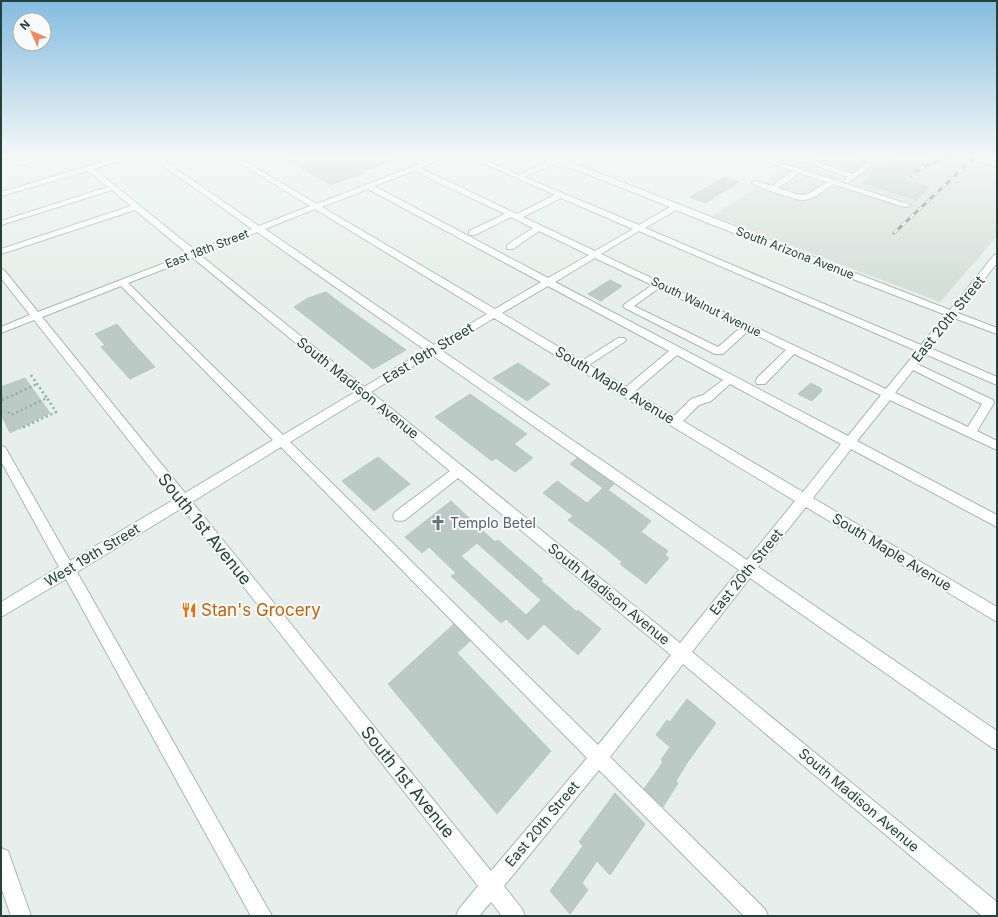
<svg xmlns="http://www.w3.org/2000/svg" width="998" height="917" font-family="Inter,sans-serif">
  <rect width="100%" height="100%" fill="#e6efeb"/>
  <path fill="#d4dfda" d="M764,156H957L997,167V236L940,302L713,216L792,164Z"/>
  <g fill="#bbcac4" stroke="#b8c9c2" fill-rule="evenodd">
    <path d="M280,156H400V157L361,172L364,173L331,185Z"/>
    <path d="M814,156H846L869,163H866L854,171L814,158Z"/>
    <path d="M897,156H932L904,180L929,187L917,200L863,183L872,176L863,174L873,166V164L883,167Z"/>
    <path d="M724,177L739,182L705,203L690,197Z"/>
    <path d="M610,280L622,286L601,301L588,294Z"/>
    <path d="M326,292L343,305L406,350L373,369L294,307L308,298Z"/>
    <path d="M117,324L132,342L155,367L130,379L118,366L101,347L105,345L95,334Z"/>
    <path d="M518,363L550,384L527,401L493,378Z"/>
    <path d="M25,378L50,413L10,433L1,414V387Z"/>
    <path d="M811,383L822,389L820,390L822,391L812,401L798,394Z"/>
    <path d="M470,394L527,434L514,444L533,458L515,472L496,458L492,461L435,417Z"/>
    <path d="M378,457L410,484L374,511L342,481Z"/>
    <path d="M577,458L614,484L608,490L651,521L641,532L668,551L665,555L669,558L646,584L620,564L622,562L600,544L568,520L573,516L543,493L557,481L587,503L603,488L570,464Z"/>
    <path d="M451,501L495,542L498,540L543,579L541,581L577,612L578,610L601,629L578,655L544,624L528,640L506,619L501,623L451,576L456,573L429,547L422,553L405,537ZM477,543L541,600L526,615L461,556Z"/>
    <path d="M454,624L470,641L457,653L551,751L497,814L388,684Z"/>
    <path d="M687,699L716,723L687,763L676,781L678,783L663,807L644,789L663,762L661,760L670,747L656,735L667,720L670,722Z"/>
    <path d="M615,793L645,824L610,875L597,861L582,883L588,890L570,914L550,891L583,846L579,842Z"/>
  </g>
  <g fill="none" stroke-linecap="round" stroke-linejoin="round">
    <defs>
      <g id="minor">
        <path d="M7,156H14L20,162L40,156H50L19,166Z"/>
        <path d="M123,156H133L94,169L196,251L252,229L150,156H157L259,226L310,206L229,156H236L317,204L419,164L404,156H412L424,162L439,156H448L420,168L517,214L555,195L467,156H475L520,175L551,159L545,156H554L572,163L588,156H596L578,165L950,310L994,255L997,254V263L958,313L997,328V334L954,318L930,348L997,377V385L925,354L917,364L993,400L994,403L977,431L997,441V450L890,400L857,441L997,515V527L851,449L813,498L997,607V622L806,507L758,567L997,731V750L991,747L750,578L692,652L997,902V916H982L683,664L610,757L765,909L768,916H744L599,770L504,886L522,909L525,916H502L491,902L479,916H456L459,909L478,886L182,508L77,572L272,916H251L66,579L1,617V602L59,567L1,461V446L5,447L70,561L175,499L34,320L1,333V327L30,315L1,278V269L4,270L38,312L188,254L135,210L1,254V249L131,206L112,190L1,225V221L108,187L88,171L1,196V192ZM557,162L567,166V168H572L670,207L639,225L524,177ZM414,171L505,214L469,231V235H475L511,217L533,228L507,245V249H513L539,231L589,255L548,278L374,186ZM368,189L541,282L495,309L322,207ZM561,198L633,229L595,251L523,217ZM315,209L487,314L434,345L265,229ZM676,210L708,223L946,315L921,345L645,228ZM639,231L917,351L886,389L601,254ZM257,232L425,350L364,387L200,255ZM193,258L355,392L283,435L128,283ZM595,258L652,285L625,304L623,306L625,308L715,354H723L748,331L786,350L757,378L756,381L757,384H765L794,354L881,395L848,436L555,282ZM121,286L273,440L185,493L42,317ZM548,286L669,351L626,387L589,365L624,342L626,340L624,338H618L582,361L502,313ZM659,288L740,328L718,347L634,306ZM494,318L795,501L747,560L441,350ZM432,355L739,570L680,643L371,392ZM677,355L723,380L703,395L691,399L674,416L634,392ZM913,370L982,404L968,427L895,393ZM730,384L841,444L803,492L683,421L699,405L711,401ZM362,398L450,471L395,512L393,516L395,520L400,521L405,520L458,478L671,655L598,745L290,442ZM281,447L587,758L491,871L192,502Z"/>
        <path d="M751,156H760L911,205L907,207H904L833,184C824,190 814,200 803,200C796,200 757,187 752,183L756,181L772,186L793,171ZM799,173L827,182C802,199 806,197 778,188Z"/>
        <path d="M802,156H810L808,158L809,160L853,174L867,164L872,165L847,183L844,181L848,177L805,162L800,158Z"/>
        <path d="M962,156H972L997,162V166Z"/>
        <path d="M1,848L8,851L31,916H11L1,887Z"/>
      </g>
    </defs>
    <use href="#minor" stroke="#a8b8b2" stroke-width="2"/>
    <g stroke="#86b3a5" stroke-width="2.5" stroke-dasharray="2 3" stroke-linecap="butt">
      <path d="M31,375L47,398"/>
      <path d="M2,400L37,384"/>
      <path d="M8,412L11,415L47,398L56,412L20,429"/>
    </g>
    <use href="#minor" fill="#fff" fill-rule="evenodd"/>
    <defs>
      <g id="rail">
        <path d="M911,176L928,164L954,156"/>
        <path d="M894,233L976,156"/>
      </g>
    </defs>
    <use href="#rail" stroke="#5f7d75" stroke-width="3"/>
    <use href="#rail" stroke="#f7fbf9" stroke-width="2" stroke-dasharray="5.5" stroke-linecap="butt"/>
  </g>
  <linearGradient id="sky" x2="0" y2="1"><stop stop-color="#84bce0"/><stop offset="0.55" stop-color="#f4f8f6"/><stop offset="1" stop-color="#f4f8f6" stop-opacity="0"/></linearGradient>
  <rect width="998" height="284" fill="url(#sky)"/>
  <defs>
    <symbol id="church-bare" viewBox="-9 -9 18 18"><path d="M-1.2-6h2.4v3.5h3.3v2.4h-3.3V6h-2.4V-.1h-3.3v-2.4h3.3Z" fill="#6b7280" stroke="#f7fbf9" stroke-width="2.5" paint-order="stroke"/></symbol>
    <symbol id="restaurant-bare" viewBox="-9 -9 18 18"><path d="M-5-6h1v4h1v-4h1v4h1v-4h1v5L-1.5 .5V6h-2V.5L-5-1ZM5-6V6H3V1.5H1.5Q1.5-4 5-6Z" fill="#e8710a" stroke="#f7fbf9" stroke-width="2.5" paint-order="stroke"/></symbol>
  </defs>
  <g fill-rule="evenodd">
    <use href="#church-bare" x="427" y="512" width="22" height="22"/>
    <use href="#restaurant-bare" x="178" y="599" width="22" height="22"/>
  </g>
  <g text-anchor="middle" stroke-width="4" stroke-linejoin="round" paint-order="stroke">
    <g font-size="12" fill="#24423a" stroke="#f7fbf9">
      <text transform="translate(207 249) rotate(-21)" y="4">East 18th Street</text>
      <text transform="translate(795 253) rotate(21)" y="4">South Arizona Avenue</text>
      <text transform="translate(706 307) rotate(26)" y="4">South Walnut Avenue</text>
    </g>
    <g font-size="14" fill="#24423a" stroke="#f7fbf9">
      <text transform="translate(948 319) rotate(-51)" y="5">East 20th Street</text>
      <text transform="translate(428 353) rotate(-31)" y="5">East 19th Street</text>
      <text transform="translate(615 385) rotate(31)" y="5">South Maple Avenue</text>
      <text transform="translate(358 388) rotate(39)" y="5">South Madison Avenue</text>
      <text transform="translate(892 552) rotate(31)" y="5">South Maple Avenue</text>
      <text transform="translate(92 555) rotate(-31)" y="5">West 19th Street</text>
      <text transform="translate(746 572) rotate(-51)" y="5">East 20th Street</text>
      <text transform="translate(609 594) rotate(39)" y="5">South Madison Avenue</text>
      <text transform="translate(859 800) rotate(40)" y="5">South Madison Avenue</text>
      <text transform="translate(542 824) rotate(-50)" y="5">East 20th Street</text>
    </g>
    <g font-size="14" fill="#5b616d" stroke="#f7fbf9" text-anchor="start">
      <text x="450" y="528">Templo Betel</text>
    </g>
    <g font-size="17" fill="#24423a" stroke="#f7fbf9">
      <text transform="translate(205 529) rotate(51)" y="6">South 1st Avenue</text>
      <text transform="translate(408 782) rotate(51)" y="6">South 1st Avenue</text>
    </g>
    <g font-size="17" fill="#c56008" stroke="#f7fbf9" text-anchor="start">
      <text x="201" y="616">Stan's Grocery</text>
    </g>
  </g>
  <rect width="998" height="917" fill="none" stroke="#24423a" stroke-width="4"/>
  <g transform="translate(32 32) rotate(315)"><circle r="19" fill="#f7fbf9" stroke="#a3b1ad"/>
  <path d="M0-3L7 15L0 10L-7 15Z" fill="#f4845f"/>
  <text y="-6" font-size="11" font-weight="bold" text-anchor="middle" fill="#24423a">N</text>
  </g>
</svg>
